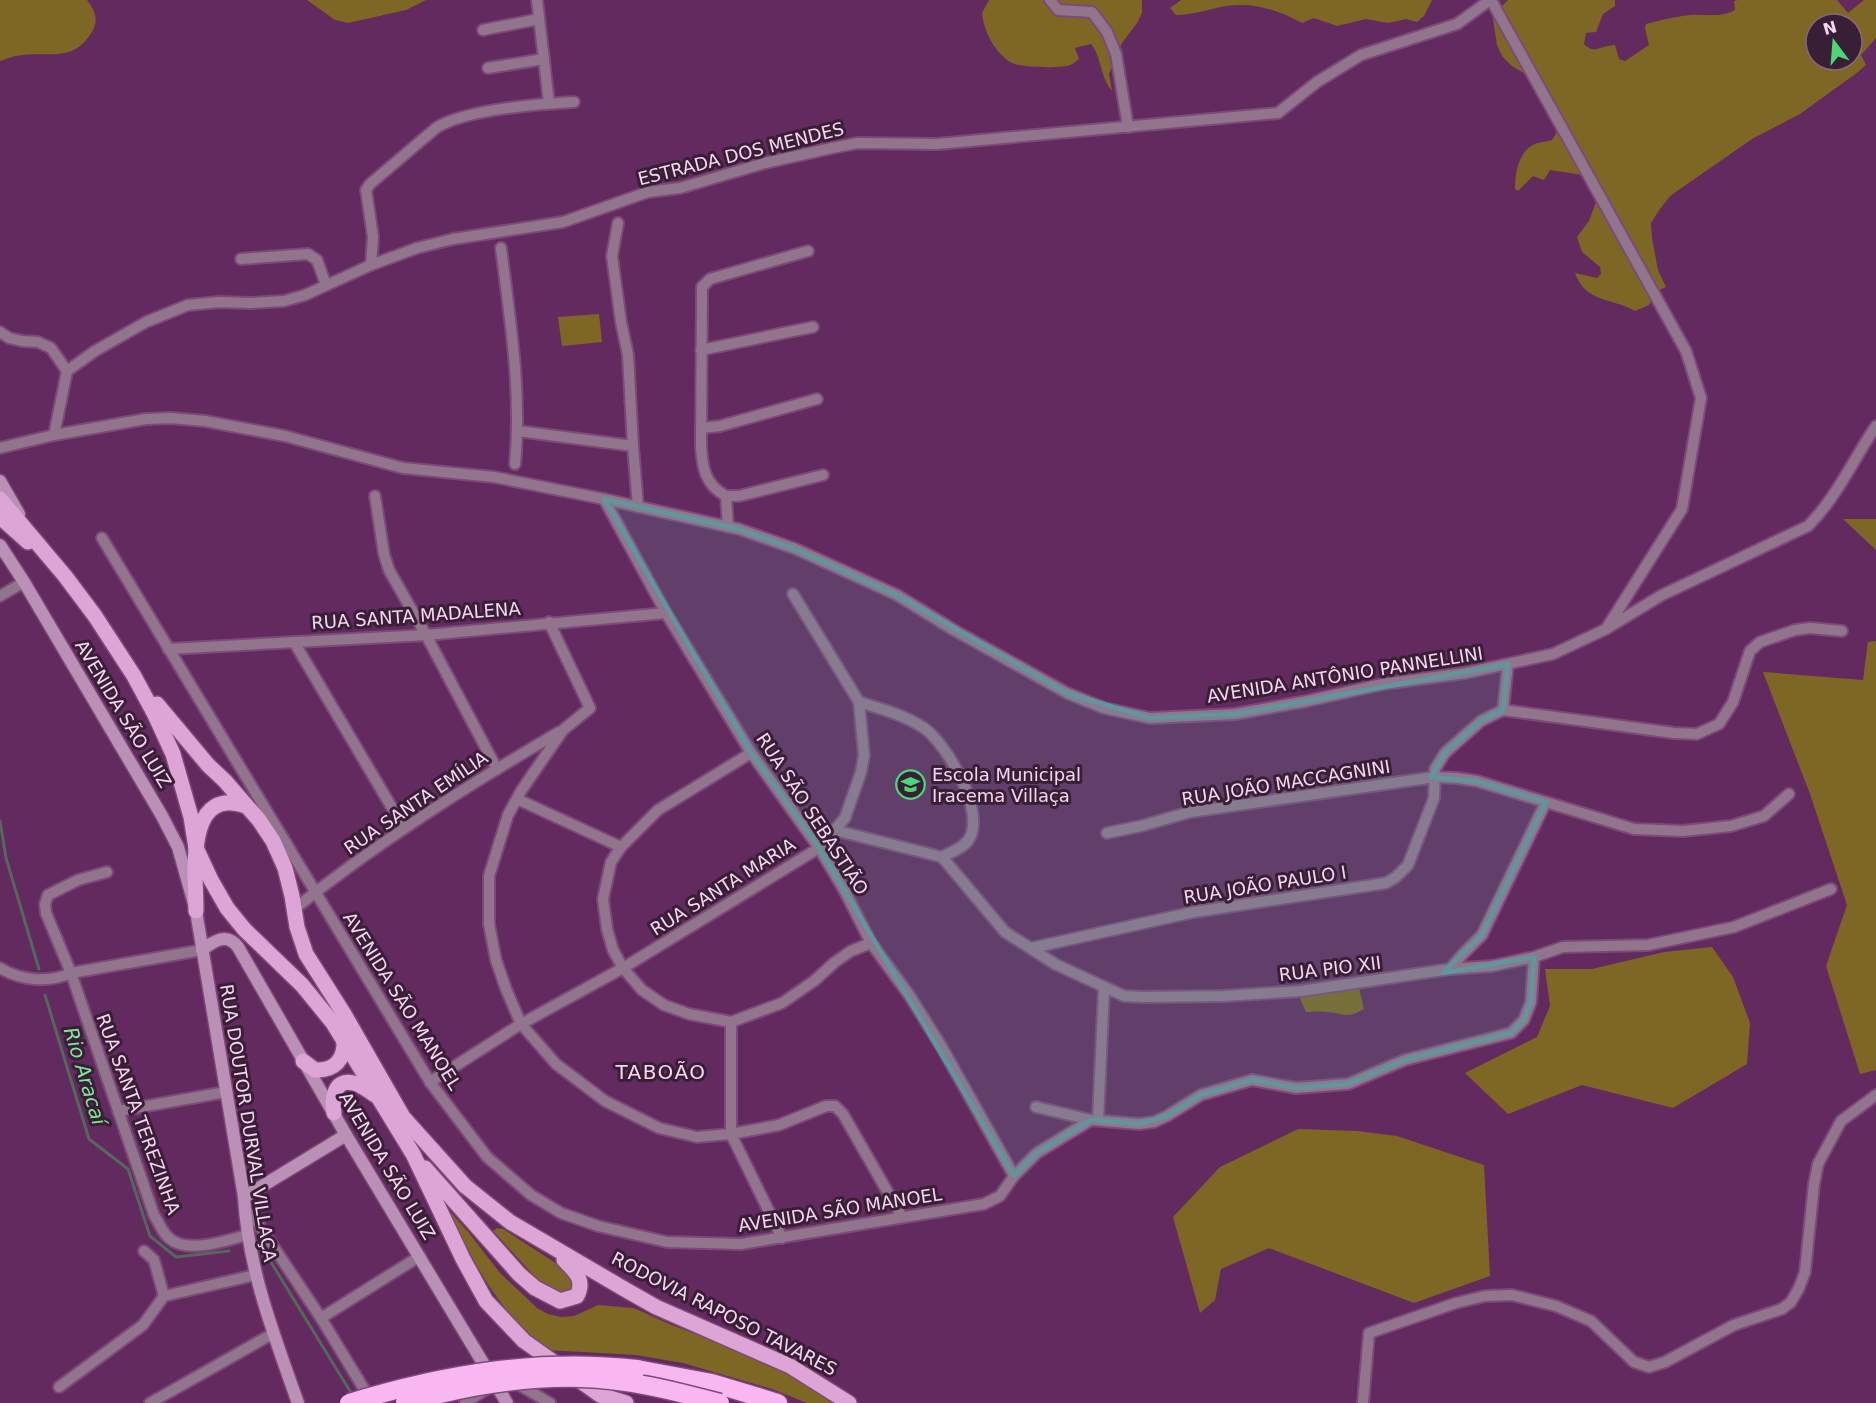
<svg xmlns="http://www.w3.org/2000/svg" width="1876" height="1403" font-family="'DejaVu Sans',sans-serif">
  <rect width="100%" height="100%" fill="#622a5e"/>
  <g fill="#7e6724" fill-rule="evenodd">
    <path d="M0,0H87C94,9 99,19 93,30C75,62 53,52 23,55C15,55 7,59 0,61Z"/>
    <path d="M307,0H426L406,10L348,23L335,20Z"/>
    <path d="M989,0H1142V13L1137,23L1122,43L1109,74L1112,91C1100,77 1102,58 1091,44L1075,48L1079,59C1075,62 1072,65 1067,66C1056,68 1019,68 1010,62C994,51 984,32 982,13Z"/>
    <path d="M1181,0H1432L1424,16L1417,22L1406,19L1388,23L1366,19L1337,26L1314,18L1302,23C1277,10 1255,2 1226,6C1209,9 1193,15 1176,15L1170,8Z"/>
    <path d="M1508,0H1615V6L1603,14L1596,32L1586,33L1584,44C1594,55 1602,45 1615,45L1619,59L1625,61L1649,45L1645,28L1646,24C1660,20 1674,17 1689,15C1705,14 1721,18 1735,10L1734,1L1738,0H1837L1848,13L1864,0H1876V38L1861,55L1866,65L1858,72L1800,114L1752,139L1670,196L1660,209L1651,223L1652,239L1658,270L1666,287L1657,291L1649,305L1635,311C1610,297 1586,303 1575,273L1597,278L1601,274L1600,267L1582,252L1577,237L1589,221L1599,194L1590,176L1550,170L1544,180L1533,176L1518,191L1515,189C1515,174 1518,153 1533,145C1538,142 1546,142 1552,140L1556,134L1557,125L1537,81L1512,66L1502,56L1497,45L1493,19L1495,13ZM1816,24H1852V60H1816Z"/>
    <path d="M599,314L602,342L562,346L558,317Z"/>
    <path d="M1843,519H1876V550Z"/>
    <path d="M1876,641V1070L1860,1074L1826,966L1847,905L1810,794L1763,672L1863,680L1868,642Z"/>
    <path d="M1712,947L1733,977L1750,1023L1747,1064L1673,1108L1582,1085L1508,1114L1465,1073L1537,1037L1550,1006L1545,969H1592L1664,952Z"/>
    <path d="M1359,988L1364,1009C1345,1020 1345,1013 1326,1012C1319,1011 1312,1012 1306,1012L1299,996Z"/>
    <path d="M1298,1129L1357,1131L1397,1136L1484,1165L1490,1276L1414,1303L1269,1248L1221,1269L1215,1300L1200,1313L1173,1217L1220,1167Z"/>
    <path d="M447,1208L469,1233L500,1273L537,1308L548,1314L561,1317L574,1316L598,1305L634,1308L669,1324L744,1352L812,1386L838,1403H807L772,1389L683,1363L636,1355L546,1350C495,1307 476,1266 447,1208Z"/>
    <path d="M497,1228L503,1229L565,1269L573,1277L574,1290L561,1293L538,1280L493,1231Z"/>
  </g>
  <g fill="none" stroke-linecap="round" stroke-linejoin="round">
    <g stroke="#54685c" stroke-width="3">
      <path d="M0,821L6,858L39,969"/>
      <path d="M45,995L89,1139L128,1169L150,1236L176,1257L229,1251"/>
      <path d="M257,1250L269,1259L353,1396"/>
    </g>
    <defs>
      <g id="street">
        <path d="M537,0L549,103"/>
        <path d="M1050,0L1058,10L1092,12L1107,32L1116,54L1128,127"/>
        <path d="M1491,0L1686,351L1701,398L1682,509L1608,626"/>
        <path d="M483,30L539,19"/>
        <path d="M488,68L544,59"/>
        <path d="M618,223L612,256L621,322L628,355L633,446L638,507"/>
        <path d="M501,248C510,320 522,392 515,464"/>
        <path d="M241,259L308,254L317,260L326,285"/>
        <path d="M371,265L373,237L366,190L370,184L436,128C465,109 539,104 574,102"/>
        <path d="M0,332L9,338L22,341L38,342L51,348L67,371"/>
        <path d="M701,350L813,327"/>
        <path d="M701,428L720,426L817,399"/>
        <path d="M518,431L633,446"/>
        <path d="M54,435L67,371L95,351L146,322L188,305L219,302L250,303L284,301L305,295L371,265L417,248L453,239L563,222L648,192L680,188L765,163L832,148L858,143L937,144L1278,113L1317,82L1361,55L1457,24L1490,0"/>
        <path d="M0,448L54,435L146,419L170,418L205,421L285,436L403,468L494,477L604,499L739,529L796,549L897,595L954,630L1067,693L1104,708L1150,718L1235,714L1307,701L1383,684L1465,673L1553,654L1606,629L1662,595L1808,526C1837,497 1853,460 1876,426"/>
        <path d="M375,496L384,554L389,570L426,635L497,769"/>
        <path d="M726,496C705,485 702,467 701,445L702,287L710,279L808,251"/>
        <path d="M604,499L666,613L751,753L819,848L844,890L871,943L909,995L941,1046L1014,1176"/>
        <path d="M728,527L726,496H739L823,475"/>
        <path d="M102,538L430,1082L487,1157L531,1195L561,1213L598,1226L667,1242L741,1244L984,1204L1000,1196L1014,1176L1037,1153L1091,1120"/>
        <path d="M0,596L24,582"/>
        <path d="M549,622L590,708L563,730L521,791L508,815L489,876V924L496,960L506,989L521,1024L556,1064L605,1101L659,1128L697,1137L731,1134L779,1125L826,1106H835L843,1114L902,1217"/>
        <path d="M294,642L404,828"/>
        <path d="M168,649L426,635L666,613"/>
        <path d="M859,702C881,709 905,715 924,728C947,744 986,812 969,839C964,848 951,852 942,857"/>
        <path d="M1503,710L1508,664"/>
        <path d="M751,753L658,810L621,847L611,862L603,899L607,929L613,950L623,968L642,990L664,1005L689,1014L731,1022L782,1003L814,981L835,962L851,951L871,943"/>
        <path d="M517,799L621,847"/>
        <path d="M834,830L942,857L1005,932L1055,964L1124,996L1143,997L1224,996L1301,991L1450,969L1462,955L1482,935L1546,802"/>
        <path d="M1107,833L1141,826L1190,812L1435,777L1457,778L1477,781L1634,829L1683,831L1731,826L1764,816L1789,794"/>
        <path d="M107,872L78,880L48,895L45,904L46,913L71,973L154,1215C158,1221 161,1229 166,1235C183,1256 225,1241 247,1235"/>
        <path d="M293,910C376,843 467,786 559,732"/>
        <path d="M1031,948L1194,912L1386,883L1396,877L1408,865L1434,798L1435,769L1445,753L1481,721L1503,710L1674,733L1697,734L1719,724L1733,702L1750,651L1760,642L1795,630L1810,628L1842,631"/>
        <path d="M0,968C21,981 49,983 71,973L202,950"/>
        <path d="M1450,969L1492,966L1534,957L1563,947L1648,945L1734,927L1831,889"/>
        <path d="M731,1022V1134L782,1238"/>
        <path d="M430,1082L521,1024L623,968L819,848L845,818L861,772L864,755L859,702L793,594"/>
        <path d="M1036,1107L1091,1120L1139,1124L1154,1122L1167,1116L1201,1095L1252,1080L1296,1088L1348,1084L1405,1060L1511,1033L1524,1020L1531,1002L1534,957"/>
        <path d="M118,1111L226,1092"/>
        <path d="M1098,1120L1104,988"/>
        <path d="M245,1210L255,1219L321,1318L370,1399"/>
        <path d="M144,1251L154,1260L164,1296"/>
        <path d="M321,1318L420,1256"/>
        <path d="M514,1382L550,1403"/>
        <path d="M59,1387L143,1325L164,1296L255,1275"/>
        <path d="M150,1403L274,1333"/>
        <path d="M465,1403L488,1388"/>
        <path d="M1363,1403L1369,1333L1456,1303L1485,1296L1512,1295L1556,1306L1591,1321L1634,1362L1649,1367L1665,1362L1734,1325L1782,1309L1791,1302L1799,1288L1805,1272L1814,1184L1818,1164L1841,1121L1876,1095"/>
      </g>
      <g id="secondary">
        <path d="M0,481L19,514"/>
        <path d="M0,545L24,582L162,816L178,847L196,911L244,1197C248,1269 274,1335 298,1403"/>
        <path d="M202,950C214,941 227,932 238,947L346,1135L507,1403"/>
        <path d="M244,1197L346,1135"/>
      </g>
      <g id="primary">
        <path d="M0,499L65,576L95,616L134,676L155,715L173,754L191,817L196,848L211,880L227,908L244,929L302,985L333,1023L413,1154L463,1259L486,1301L524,1341L600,1395L626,1403"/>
        <path d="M0,517L28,542"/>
        <path d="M157,704L208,765L225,781L259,820L273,841L285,868L292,896L297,927L306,954L344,1014L403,1117L465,1186L510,1222L626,1290L656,1307L790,1366L849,1403"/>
        <path d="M196,911C196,875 184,785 246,806"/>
        <path d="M303,1061L315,1070C335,1071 345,1059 344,1040"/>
        <path d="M334,1113C332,1101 333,1078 353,1083C361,1084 368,1091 375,1095"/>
        <path d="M425,1168L519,1274L535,1288L560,1301L577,1296C585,1280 576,1272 564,1260"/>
      </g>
      <path id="highway" d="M637,1369L712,1383L778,1403"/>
    </defs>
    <use href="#street" stroke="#7d4979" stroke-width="14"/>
    <use href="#secondary" stroke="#7d4979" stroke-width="15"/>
    <use href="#primary" stroke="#7d4979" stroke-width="18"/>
    <use href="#highway" stroke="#7d4979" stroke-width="21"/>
    <use href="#street" stroke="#91758d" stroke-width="10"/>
    <use href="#secondary" stroke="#bb90b6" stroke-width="12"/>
    <use href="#primary" stroke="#dca5d5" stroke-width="15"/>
    <use href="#highway" stroke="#f9b7f2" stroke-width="18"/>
    <defs>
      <g id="highway-bridge">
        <path d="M349,1403C445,1374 537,1358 637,1369"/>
        <path d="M405,1403C462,1387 521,1376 581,1378C628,1379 674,1391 720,1403"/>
      </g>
    </defs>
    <use href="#highway-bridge" stroke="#7d4979" stroke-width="21" stroke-linecap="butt"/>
    <use href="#highway-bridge" stroke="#f9b7f2" stroke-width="18"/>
  </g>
  <path fill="#60979c" fill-opacity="0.2" stroke="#60979c" stroke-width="4.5" stroke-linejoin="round" d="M604,499L739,529L796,549L897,595L1067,693L1150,718L1235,714L1508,664L1503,710L1481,721L1445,753L1431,777L1477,781L1546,802L1482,935L1443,973L1534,957L1531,1002L1524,1020L1511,1033L1405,1060L1348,1084L1296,1088L1252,1080L1201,1095L1167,1116L1139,1124L1091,1120L1037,1153L1014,1176L819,848L751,753Z"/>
  <defs>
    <symbol id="school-ring" viewBox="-11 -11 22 22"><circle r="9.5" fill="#391f36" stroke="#4bd677" stroke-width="1.5"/><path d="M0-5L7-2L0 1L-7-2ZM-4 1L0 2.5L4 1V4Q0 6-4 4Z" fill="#4bd677"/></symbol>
  </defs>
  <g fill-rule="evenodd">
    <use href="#school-ring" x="894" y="768" width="33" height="33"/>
  </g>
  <g text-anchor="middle" stroke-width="6" stroke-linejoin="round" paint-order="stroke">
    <g font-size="18" fill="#f6d5f2" stroke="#391f36">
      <text transform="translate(741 154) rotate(-14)" y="6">ESTRADA DOS MENDES</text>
      <text transform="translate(416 616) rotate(-4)" y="6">RUA SANTA MADALENA</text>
      <text transform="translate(1345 675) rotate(-9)" y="6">AVENIDA ANTÔNIO PANNELLINI</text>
      <text transform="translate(123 714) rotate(59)" y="6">AVENIDA SÃO LUIZ</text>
      <text transform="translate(1286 783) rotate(-9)" y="6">RUA JOÃO MACCAGNINI</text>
      <text transform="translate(416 803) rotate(-34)" y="6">RUA SANTA EMÍLIA</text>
      <text transform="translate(812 814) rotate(57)" y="6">RUA SÃO SEBASTIÃO</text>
      <text transform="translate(1265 885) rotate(-9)" y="6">RUA JOÃO PAULO I</text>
      <text transform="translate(723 887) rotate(-32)" y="6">RUA SANTA MARIA</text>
      <text transform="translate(1330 969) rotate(-7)" y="6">RUA PIO XII</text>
      <text transform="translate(402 1001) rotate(58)" y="6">AVENIDA SÃO MANOEL</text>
      <text transform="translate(138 1114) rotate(70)" y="6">RUA SANTA TEREZINHA</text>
      <text transform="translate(248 1123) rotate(81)" y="6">RUA DOUTOR DURVAL VILLAÇA</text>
      <text transform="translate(387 1166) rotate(59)" y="6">AVENIDA SÃO LUIZ</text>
      <text transform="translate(840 1210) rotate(-9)" y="6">AVENIDA SÃO MANOEL</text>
      <text transform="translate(724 1314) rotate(27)" y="6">RODOVIA RAPOSO TAVARES</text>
    </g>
    <g font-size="18" fill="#f6d5f2" stroke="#391f36" text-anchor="start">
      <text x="932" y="781">Escola Municipal<tspan x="932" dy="21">Iracema Villaça</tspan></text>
    </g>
    <g font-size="20" letter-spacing="1.5" fill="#f6d5f2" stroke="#391f36">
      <text x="661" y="1079">TABOÃO</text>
    </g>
    <g font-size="20" font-style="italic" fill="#7ce797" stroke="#391f36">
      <text transform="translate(85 1076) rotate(73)" y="7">Rio Aracaí</text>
    </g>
  </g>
  <g transform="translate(1834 42) rotate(344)"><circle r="28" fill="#391f36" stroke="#856881" stroke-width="1.5"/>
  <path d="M0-4.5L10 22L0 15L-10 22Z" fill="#4bd677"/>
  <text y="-9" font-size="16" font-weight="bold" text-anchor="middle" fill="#f6d5f2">N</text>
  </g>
</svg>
